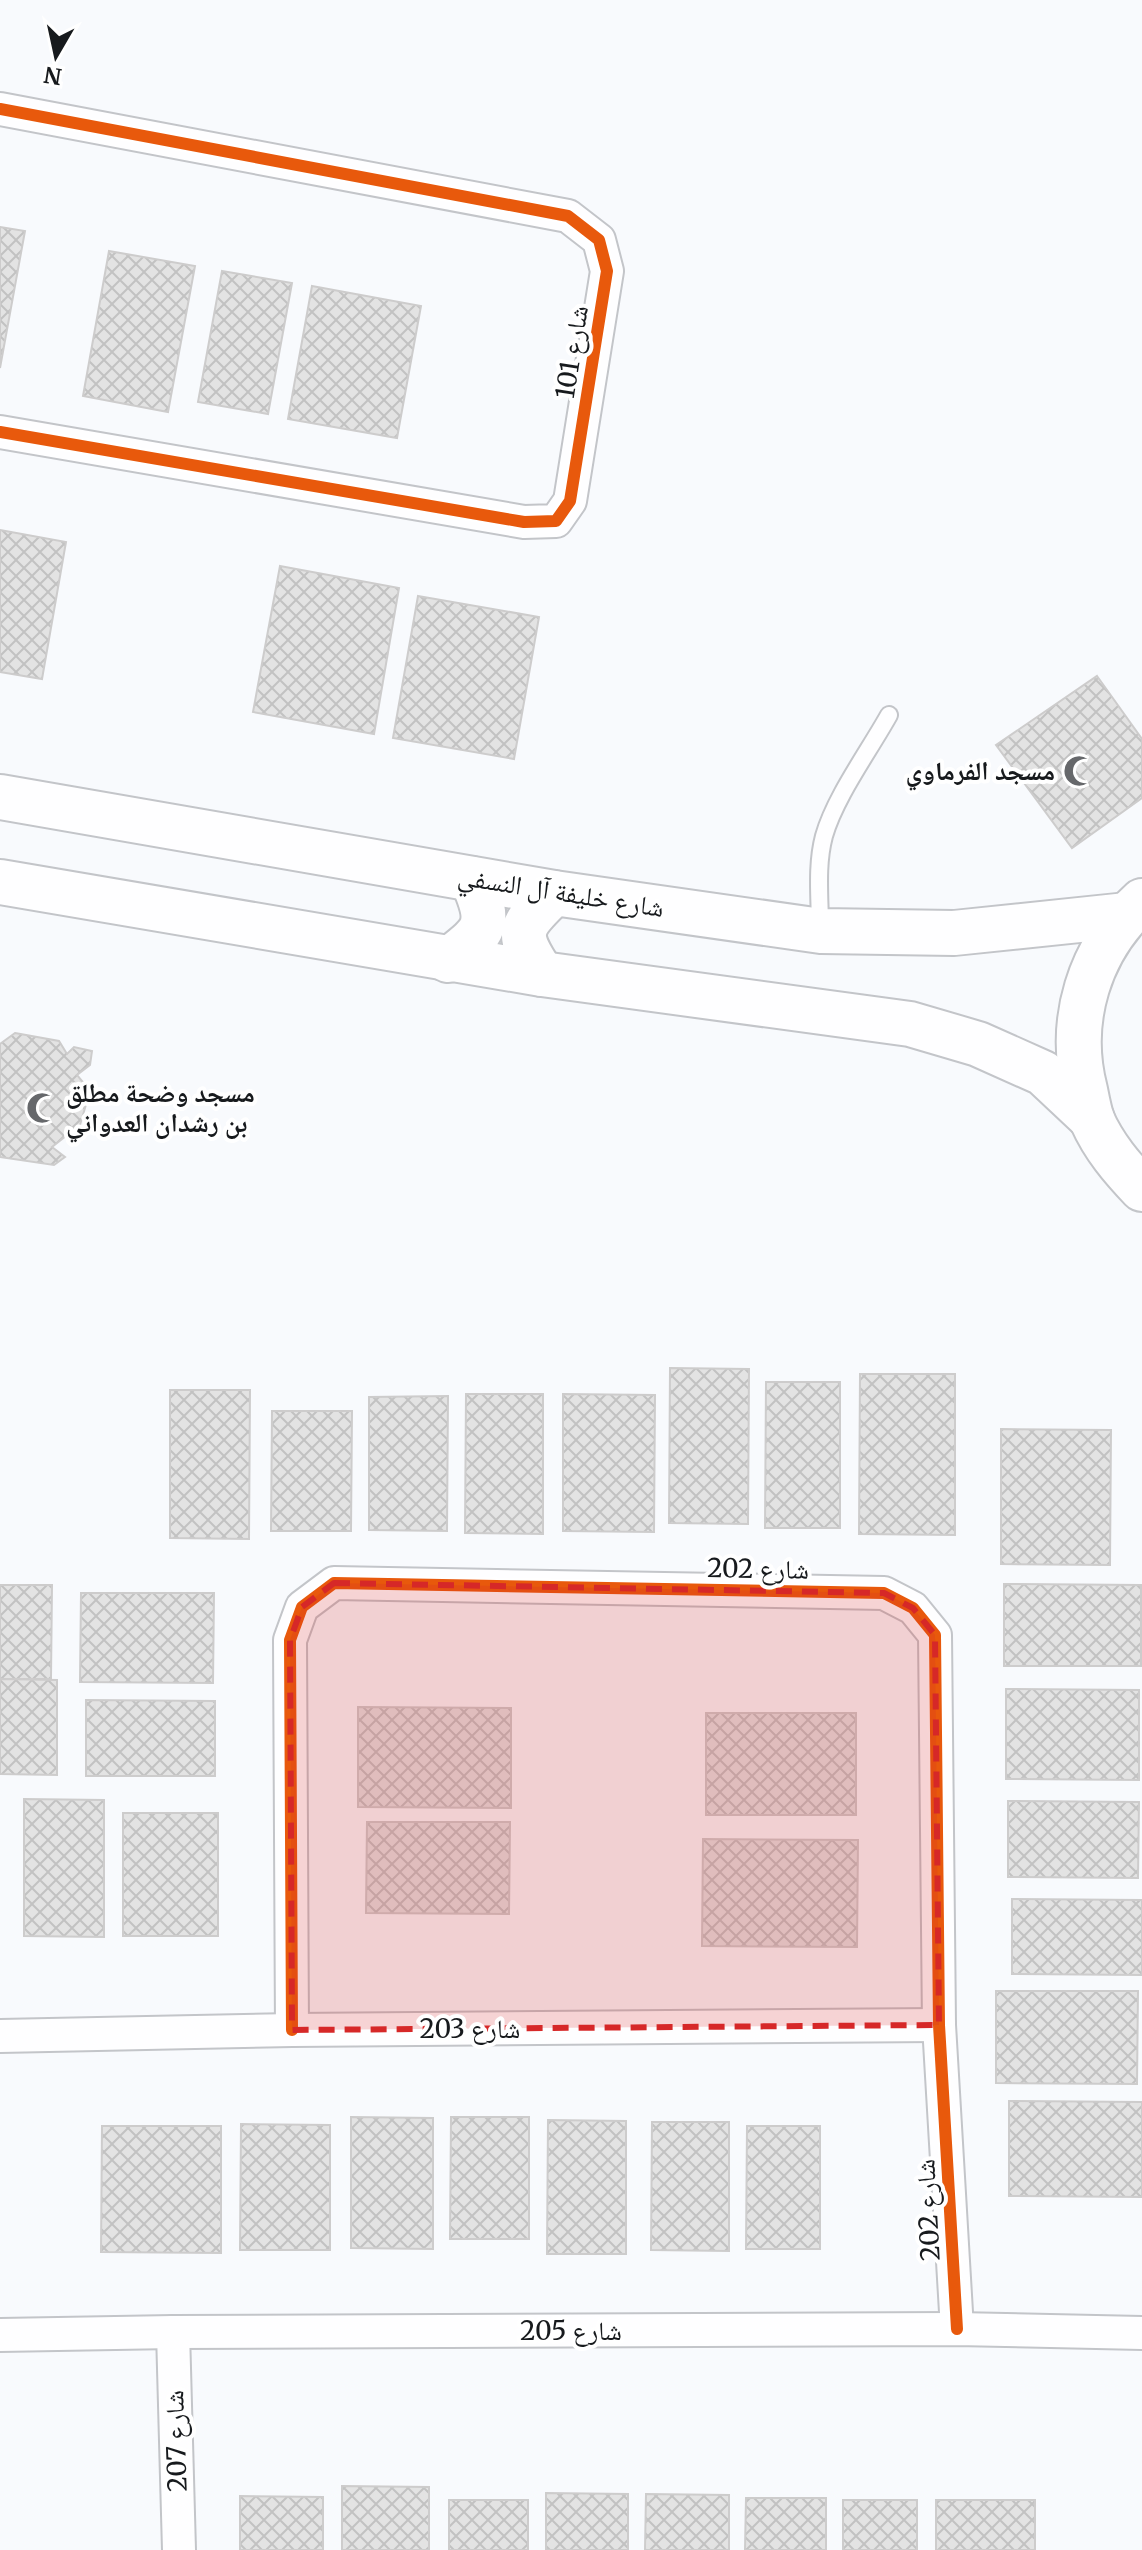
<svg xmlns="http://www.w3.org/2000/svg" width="1142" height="2550" font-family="Merriweather,'Noto Naskh Arabic',serif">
  <defs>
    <pattern id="building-cross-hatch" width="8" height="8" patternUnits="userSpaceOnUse" patternTransform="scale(2)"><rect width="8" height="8" fill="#e3e3e3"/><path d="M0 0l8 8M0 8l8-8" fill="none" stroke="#c2c2c2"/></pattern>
  </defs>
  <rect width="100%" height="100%" fill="#f8fafd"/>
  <g fill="url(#building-cross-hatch)" stroke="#cdcccc" stroke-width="2">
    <path d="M0,227L25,231L0,368Z"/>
    <path d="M109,251L195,266L168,412L83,396Z"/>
    <path d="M222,271L292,283L268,414L198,402Z"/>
    <path d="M312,286L421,306L397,438L288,419Z"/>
    <path d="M0,530L66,542L42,679L0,672Z"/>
    <path d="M280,566L399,588L374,734L253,712Z"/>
    <path d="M418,596L539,617L514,759L393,738Z"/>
    <path d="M1097,676L1142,739V798L1072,848L996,745Z"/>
    <path d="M15,1033L59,1041L67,1054L74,1047L92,1051L90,1065L77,1075L90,1091L80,1125L52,1147L65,1157L54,1165L0,1157V1044Z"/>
    <path d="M670,1368L749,1369L748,1524L669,1523Z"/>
    <path d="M860,1374H955V1535L859,1534Z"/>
    <path d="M766,1382H840V1528H765Z"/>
    <path d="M170,1390H250L249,1539L170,1538Z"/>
    <path d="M466,1394H543V1534L465,1533Z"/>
    <path d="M563,1394L655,1395L654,1532L563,1531Z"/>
    <path d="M448,1396L447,1531L369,1530V1397Z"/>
    <path d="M272,1411H352L351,1531H271Z"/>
    <path d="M1001,1429L1111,1430L1110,1565L1001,1564Z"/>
    <path d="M1004,1584L1141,1585V1666H1004Z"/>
    <path d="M0,1585H52L51,1679H0Z"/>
    <path d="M81,1593H214L213,1683L80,1682Z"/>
    <path d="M0,1679L57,1680V1775L0,1774Z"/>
    <path d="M1006,1689L1139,1690V1780L1006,1779Z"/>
    <path d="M86,1700L215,1701V1776H86Z"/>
    <path d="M358,1707L511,1708V1808L358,1807Z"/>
    <rect x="706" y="1713" width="150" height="102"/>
    <path d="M24,1799L104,1800V1937L24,1936Z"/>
    <path d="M1008,1801L1139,1802L1138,1878L1008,1877Z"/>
    <rect x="123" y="1813" width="95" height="123"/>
    <path d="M367,1822H510L509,1914L366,1913Z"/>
    <path d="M703,1839L858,1840L857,1947L702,1946Z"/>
    <path d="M1012,1899L1142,1900V1975L1012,1974Z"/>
    <path d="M996,1991H1138L1137,2084L996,2083Z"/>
    <path d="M1009,2101L1142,2102V2197L1009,2196Z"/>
    <path d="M351,2117L433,2118V2249L351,2248Z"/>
    <path d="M451,2117H529V2239H450Z"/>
    <path d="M548,2120L626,2121V2254H547Z"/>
    <path d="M652,2122H729V2251L651,2250Z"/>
    <path d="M241,2124L330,2125V2250H240Z"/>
    <path d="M102,2126H221V2253L101,2252Z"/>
    <path d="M747,2126H820V2249H746Z"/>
    <path d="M342,2486L429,2487V2550H342Z"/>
    <path d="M546,2493L628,2494V2550H546Z"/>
    <path d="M646,2494L729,2495V2550H645Z"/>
    <path d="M240,2496L323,2497V2550H240Z"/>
    <path d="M746,2498H826V2550H745Z"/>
    <rect x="449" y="2500" width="79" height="50"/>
    <rect x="843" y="2500" width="74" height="50"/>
    <rect x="936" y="2500" width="99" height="50"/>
  </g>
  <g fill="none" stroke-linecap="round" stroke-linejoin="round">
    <defs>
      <path id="lane" d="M820,929C820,898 816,866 824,836C835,797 869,751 889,715"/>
      <g id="street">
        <path d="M0,109L568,216L599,240L607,271L570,501L556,521L524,522L0,432"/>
        <path d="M292,2030L290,1640L302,1607L334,1583L884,1593L913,1608L935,1635L939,2025L957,2329"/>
        <path d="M0,2036L292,2030L939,2025"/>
        <path d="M173,2332L179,2550"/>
        <path d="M0,2335L173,2332L957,2329L1142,2333"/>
      </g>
      <g id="secondary">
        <path d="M0,797L554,893L821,931L954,933L1127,915"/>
        <path d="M0,882L542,974L910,1024L978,1044L1043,1073L1092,1119"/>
        <path d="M1142,901C1089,949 1067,1021 1085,1090C1087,1100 1089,1111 1092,1120C1104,1147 1122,1168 1142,1189"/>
        <path d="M448,960C487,931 492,925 472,879"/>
        <path d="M542,974C514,932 519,927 554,893"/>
      </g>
    </defs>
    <use href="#lane" stroke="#c3c5c9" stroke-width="20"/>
    <use href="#street" stroke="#c3c5c9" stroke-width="36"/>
    <use href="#secondary" stroke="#c3c5c9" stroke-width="48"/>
    <use href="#lane" stroke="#fefeff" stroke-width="16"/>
    <use href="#street" stroke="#fefeff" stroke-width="32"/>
    <use href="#secondary" stroke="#fefeff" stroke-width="44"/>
    <defs>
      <g id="cycleway">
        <path d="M0,109L568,216L599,240L607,271L570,501L556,521L524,522L0,432"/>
        <path d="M292,2030L290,1640L302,1607L334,1583L884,1593L913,1608L935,1635L939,2025L957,2329"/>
      </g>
    </defs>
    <use href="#cycleway" stroke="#fff" stroke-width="17"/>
    <use href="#cycleway" stroke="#e8590c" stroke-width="12"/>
  </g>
  <path fill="#d62828" fill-opacity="0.2" stroke="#d62828" stroke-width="6" stroke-dasharray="16 10" stroke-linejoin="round" d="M334,1583L884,1593L913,1608L935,1635L939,2025L292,2030L290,1640L302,1607Z"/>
  <defs>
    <symbol id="mosque-bare" viewBox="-9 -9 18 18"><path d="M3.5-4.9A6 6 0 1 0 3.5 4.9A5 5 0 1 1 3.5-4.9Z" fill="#66686b" stroke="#fff" stroke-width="2.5" paint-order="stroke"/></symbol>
  </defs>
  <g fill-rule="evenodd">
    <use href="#mosque-bare" x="1057" y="749" width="44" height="44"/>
    <use href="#mosque-bare" x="20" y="1086" width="44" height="44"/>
  </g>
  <g text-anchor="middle" stroke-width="8" stroke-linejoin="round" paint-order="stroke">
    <g font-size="26" fill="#171a1d" stroke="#fff">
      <text transform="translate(572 352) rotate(-81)" y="9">شارع 101</text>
      <text transform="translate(561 892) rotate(9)" y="9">شارع خليفة آل النسفي</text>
      <text transform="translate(758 1569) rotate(1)" y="9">شارع 202</text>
      <text x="470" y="2038">شارع 203</text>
      <text transform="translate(928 2210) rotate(-93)" y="9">شارع 202</text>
      <text x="571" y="2340">شارع 205</text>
      <text transform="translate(176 2441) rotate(-92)" y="9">شارع 207</text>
    </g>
    <g font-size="26" font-weight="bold" fill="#171a1d" stroke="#fff" text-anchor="end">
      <text x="1055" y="780">مسجد الفرماوي</text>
      <text x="66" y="1102" text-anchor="start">مسجد وضحة مطلق<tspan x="66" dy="30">بن رشدان العدواني</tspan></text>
    </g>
  </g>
  <g transform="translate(56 56) rotate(189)" stroke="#ffffff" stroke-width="6" paint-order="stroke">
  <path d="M0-6L14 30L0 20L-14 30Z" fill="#171a1d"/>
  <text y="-12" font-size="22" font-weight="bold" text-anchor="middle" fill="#171a1d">N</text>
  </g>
</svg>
